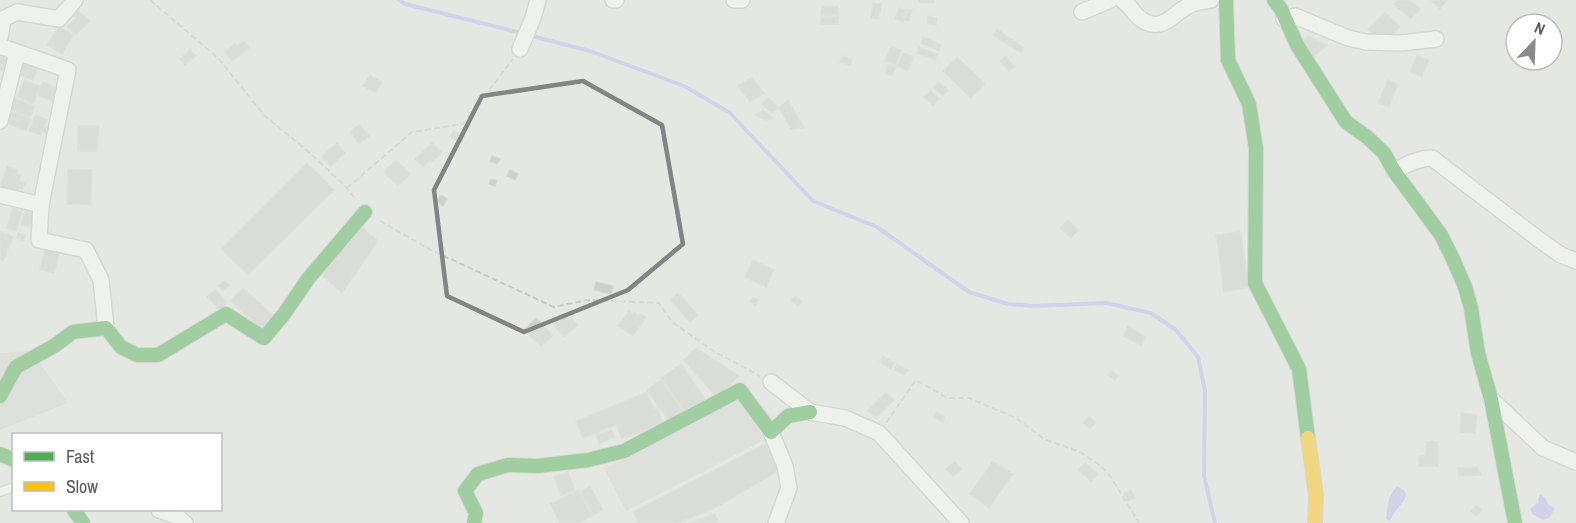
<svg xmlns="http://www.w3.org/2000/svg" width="1576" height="523" font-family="'Archivo Narrow',sans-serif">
  <rect width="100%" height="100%" fill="#e5e8e2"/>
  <g fill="#d5d8d2">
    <path d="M29,351L32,352L68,403L0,430V353Z"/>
    <path d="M742,398L764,440L626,511L604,469Z"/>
  </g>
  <g fill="#bfb8f0">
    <path d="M1397,486C1412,493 1405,499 1398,508C1394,512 1392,517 1390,521L1386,519C1388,504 1387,498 1397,486Z"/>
    <path d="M1540,494L1546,499L1548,504L1555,509L1549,518L1543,520L1532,514L1530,509L1539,502L1538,500Z"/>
  </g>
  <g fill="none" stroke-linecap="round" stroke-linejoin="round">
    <g stroke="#bfb8f0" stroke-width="4">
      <path d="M399,0L405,4L521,33"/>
      <path d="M528,35L590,51L684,86L730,113L813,201L877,227L969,292L1008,304L1035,306L1106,303L1151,313L1176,330L1198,357L1205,391L1204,476L1215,523"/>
    </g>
  </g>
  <g fill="#cccfcb" stroke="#d4d7d2" stroke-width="1.5">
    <path d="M919,0H935L934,3L919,2Z"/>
    <path d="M1398,0H1410L1420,9L1411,19L1394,4Z"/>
    <path d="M1433,0H1447L1440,9L1432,2Z"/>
    <path d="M873,3L881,4L879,19L871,18Z"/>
    <path d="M822,6L838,7V16L821,15Z"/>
    <path d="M899,8L906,11L903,21L895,19Z"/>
    <path d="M907,9L912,10L909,21L904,20Z"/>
    <path d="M77,10L90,21L76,35L67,27L76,18L72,15Z"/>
    <path d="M1385,12L1400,27L1388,40L1382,35L1378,39L1368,29Z"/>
    <path d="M928,16L937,18L936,25L927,23Z"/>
    <rect x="821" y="17" width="17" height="7"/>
    <path d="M59,26L73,35L62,54L47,45Z"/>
    <path d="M997,29L1024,48L1021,53L993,35Z"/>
    <path d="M1308,36L1327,45L1313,58L1300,43Z"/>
    <path d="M923,37L941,45L939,51L921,43Z"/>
    <path d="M244,41L250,47L232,61L225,52L235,43L237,46Z"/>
    <path d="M891,46L901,50L896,65L885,61Z"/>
    <path d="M919,47L937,54L935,60L917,53Z"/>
    <path d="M190,50L196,56L185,65L180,59Z"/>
    <path d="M0,52L9,55L3,71L0,70Z"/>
    <path d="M903,53L914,57L908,71L897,66Z"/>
    <path d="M1417,55L1429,60L1422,77L1410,72Z"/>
    <path d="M842,56L852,60L850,65L840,62Z"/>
    <path d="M1005,56L1015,67L1009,71L1000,61Z"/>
    <path d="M957,57L985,84L971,98L943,71Z"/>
    <path d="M23,62L38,68L33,80L19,75Z"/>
    <path d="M889,63L896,67L892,76L885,73Z"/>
    <path d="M370,75L382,82L376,93L363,86Z"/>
    <path d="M752,77L764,93L750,102L738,86Z"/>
    <path d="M24,80L40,86L33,104L17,97Z"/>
    <path d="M1388,80L1398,84L1389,107L1378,103Z"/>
    <path d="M43,82L62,90L58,100L53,98L52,101L37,95Z"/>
    <path d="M938,82L948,90L943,96L933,88Z"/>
    <path d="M931,91L939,99L933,105L924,97Z"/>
    <path d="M11,97L35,106L30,117L7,108Z"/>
    <path d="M768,97L779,108L772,113L762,104Z"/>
    <path d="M788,100L804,128L791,129L779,108Z"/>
    <path d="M763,110L775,119L765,120L755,115Z"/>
    <path d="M11,111L31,119L26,131L6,123Z"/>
    <path d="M35,115L47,120L44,126L48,127L46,133L42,132L41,135L29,131Z"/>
    <path d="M360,124L369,136L359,144L350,132Z"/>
    <path d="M78,126H99L97,151H78Z"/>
    <path d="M454,131L464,136L461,143L450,136Z"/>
    <path d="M337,143L345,153L331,166L322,156Z"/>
    <path d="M432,143L442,153L431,163L430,161L423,167L415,159Z"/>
    <path d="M492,156L500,159L497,164L490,161Z"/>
    <path d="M396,160L410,174L398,186L384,172Z"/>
    <path d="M307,163L334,190L248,275L221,249Z"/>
    <path d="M7,166L18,170L17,174L21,175L19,181L25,183L22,190L19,189L17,194L0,188Z"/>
    <path d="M68,169L92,170L91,205L67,204Z"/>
    <path d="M510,170L518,174L515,180L507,176Z"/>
    <path d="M491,179L497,181L495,186L489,184Z"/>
    <path d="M441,195L447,199L443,206L437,201Z"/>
    <path d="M13,207L23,210L16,231L7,228Z"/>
    <path d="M25,211L38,215L35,226L28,225V227L21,225Z"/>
    <path d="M1068,220L1078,230L1071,238L1060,228Z"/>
    <path d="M360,225L378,241L342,293L318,272Z"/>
    <path d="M0,231L13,237L3,261L0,259Z"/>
    <path d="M1240,232L1250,287L1224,292L1216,235Z"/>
    <path d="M18,233L25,236L24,241L16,238Z"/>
    <path d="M45,248L60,252L54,273L40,270Z"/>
    <path d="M753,260L774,270L766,287L745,277Z"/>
    <path d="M224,280L230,285L223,291L218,286Z"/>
    <path d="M596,282L613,286L611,294L594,290Z"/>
    <path d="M243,288L275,317L263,330L230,301Z"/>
    <path d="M215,289L227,303L220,310L207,297Z"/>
    <path d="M678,293L698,315L690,322L670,300Z"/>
    <path d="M795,296L802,302L798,306L791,300Z"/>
    <path d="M753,297L758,300L755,305L750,301Z"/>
    <path d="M629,311L633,314L635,312L638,315L640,313L646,317L633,336L618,326Z"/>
    <path d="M563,315L568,320L571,317L578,325L564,337L553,324Z"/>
    <path d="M536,318L553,335L541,347L524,330Z"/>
    <path d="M1128,326L1146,337L1141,346L1123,336Z"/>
    <path d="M696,348L739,376L717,398L684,360Z"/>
    <path d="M883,356L894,363L891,369L880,362Z"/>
    <path d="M681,364L705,399L686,413L661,378Z"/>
    <path d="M897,364L908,370L905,375L894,370Z"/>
    <path d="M1112,371L1118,376L1115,380L1108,375Z"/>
    <path d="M661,380L685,413L670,423L647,390Z"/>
    <path d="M647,392L654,410L657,408L663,423L622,439L616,425L583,438L576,421Z"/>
    <path d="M886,392L894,400L876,418L868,410Z"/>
    <path d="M936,412L945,417L943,423L933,417Z"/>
    <path d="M1461,413L1477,415L1475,433L1460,432Z"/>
    <path d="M1089,416L1096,422L1090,429L1083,423Z"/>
    <path d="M611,429L615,437L599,444L596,435Z"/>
    <path d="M1426,442H1438V466H1419V456H1426Z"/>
    <path d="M765,444L780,470L713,509L677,523H638L633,512Z"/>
    <path d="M955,461L962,469L953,477L946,469Z"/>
    <path d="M993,461L1013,474L989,508L970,494Z"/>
    <path d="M1085,463L1098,474L1091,481L1078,470Z"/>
    <path d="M1478,467L1481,475L1459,476L1458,468Z"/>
    <path d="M568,472L575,490L561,496L554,477Z"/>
    <path d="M590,486L603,510L593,515L580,491Z"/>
    <path d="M578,490L592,516L579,523H560L550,504Z"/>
    <path d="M1131,490L1135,498L1128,501L1124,494Z"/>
    <path d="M1476,505L1482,510L1476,516L1471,511Z"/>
    <path d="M715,514L719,523H689Z"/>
  </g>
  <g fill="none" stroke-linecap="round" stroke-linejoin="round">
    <defs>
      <path id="lane" d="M0,492L14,487"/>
      <g id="street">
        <path d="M613,0H616"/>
        <path d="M734,0H742"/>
        <path d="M1122,0C1130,5 1134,15 1142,20C1163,33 1172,14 1188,6C1195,2 1204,1 1211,0"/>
        <path d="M1082,12L1110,0"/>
        <path d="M1284,19L1295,16L1348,38L1366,42L1401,43L1436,39"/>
        <path d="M0,38L3,19L17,12L59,19L75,0"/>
        <path d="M0,46L68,70L41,205L39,240L86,250L101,280L106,328"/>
        <path d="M520,49L533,18L538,0"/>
        <path d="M0,121L17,53"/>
        <path d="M1394,171C1406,165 1418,158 1432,158L1541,241L1561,255L1576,261"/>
        <path d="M0,195L41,205"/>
        <path d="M771,382L810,412L845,418L879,433L961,523"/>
        <path d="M1491,399L1543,448L1576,462"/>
        <path d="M771,432L785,466L789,488L776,523"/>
        <path d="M159,510L176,516L185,523"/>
      </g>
      <g id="fast">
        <path d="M1226,0L1228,60L1249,104L1256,149L1255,283L1299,369L1308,438"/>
        <path d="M1274,0L1281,9L1297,45L1346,122L1367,137L1384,153L1394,171L1441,235L1453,259L1465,287L1471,308L1478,353L1491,399L1515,523"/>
        <path d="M0,396L16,367L54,346L73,332L106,328L121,347L137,355H158L226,314L264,338L284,314L308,279L365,212"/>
        <path d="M0,454L14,460"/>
        <path d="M74,510L83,523"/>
        <path d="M474,523L476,513L465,491L478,474L508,465L538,466L588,460L624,451L740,390L771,432L788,416L810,412"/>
      </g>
      <path id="slow" d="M1308,438L1316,495L1315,523"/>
    </defs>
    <use href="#lane" stroke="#c4c5c5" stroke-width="10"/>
    <use href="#street" stroke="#c4c5c5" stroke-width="18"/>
    <use href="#fast" stroke="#c4c5c4" stroke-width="16"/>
    <use href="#slow" stroke="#c4c5c4" stroke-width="16"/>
    <g stroke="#c6caca" stroke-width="2" stroke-dasharray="6 3" stroke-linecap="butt">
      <path d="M150,0L218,58L264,115L311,154L347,188L356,200"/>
      <path d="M347,188L412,132L463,124L513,59"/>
      <path d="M380,221L429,249L554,307L587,300L659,303L672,322L715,352L760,376"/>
      <path d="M886,423L916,380L948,398H969L1016,418L1044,439L1080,452L1100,465L1111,477L1139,523"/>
    </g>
    <use href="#lane" stroke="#fbfcfb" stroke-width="8"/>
    <use href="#street" stroke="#fbfcfb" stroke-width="15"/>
    <use href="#fast" stroke="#4caf50" stroke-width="14"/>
    <use href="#slow" stroke="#ffc107" stroke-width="14"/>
  </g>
  <path d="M0 0H1576V523H0ZM583,81L662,125L683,244L628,290L524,332L447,296L434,190L482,96Z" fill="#e5e8e2" fill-opacity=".55" fill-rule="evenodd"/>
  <path fill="none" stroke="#848487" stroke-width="4.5" stroke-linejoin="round" d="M583,81L662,125L683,244L628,290L524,332L447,296L434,190L482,96Z"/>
  <rect x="12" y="433" width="210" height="78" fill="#ffffff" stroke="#bdbdbf" stroke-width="1.5"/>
  <rect x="24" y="452" width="30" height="9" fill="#4caf50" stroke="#bdbdbf" stroke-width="1.5"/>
  <text x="66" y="463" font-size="18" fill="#5a5960">Fast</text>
  <rect x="24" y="482" width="30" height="9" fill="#ffc107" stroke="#bdbdbf" stroke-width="1.5"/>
  <text x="66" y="493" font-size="18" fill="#5a5960">Slow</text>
  <g transform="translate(1534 42) rotate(23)"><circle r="28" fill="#ffffff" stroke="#bdbdbf" stroke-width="1.5"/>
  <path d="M0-4.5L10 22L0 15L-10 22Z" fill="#8b8b8e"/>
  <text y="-9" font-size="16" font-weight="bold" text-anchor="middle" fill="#5a5960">N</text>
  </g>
</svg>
